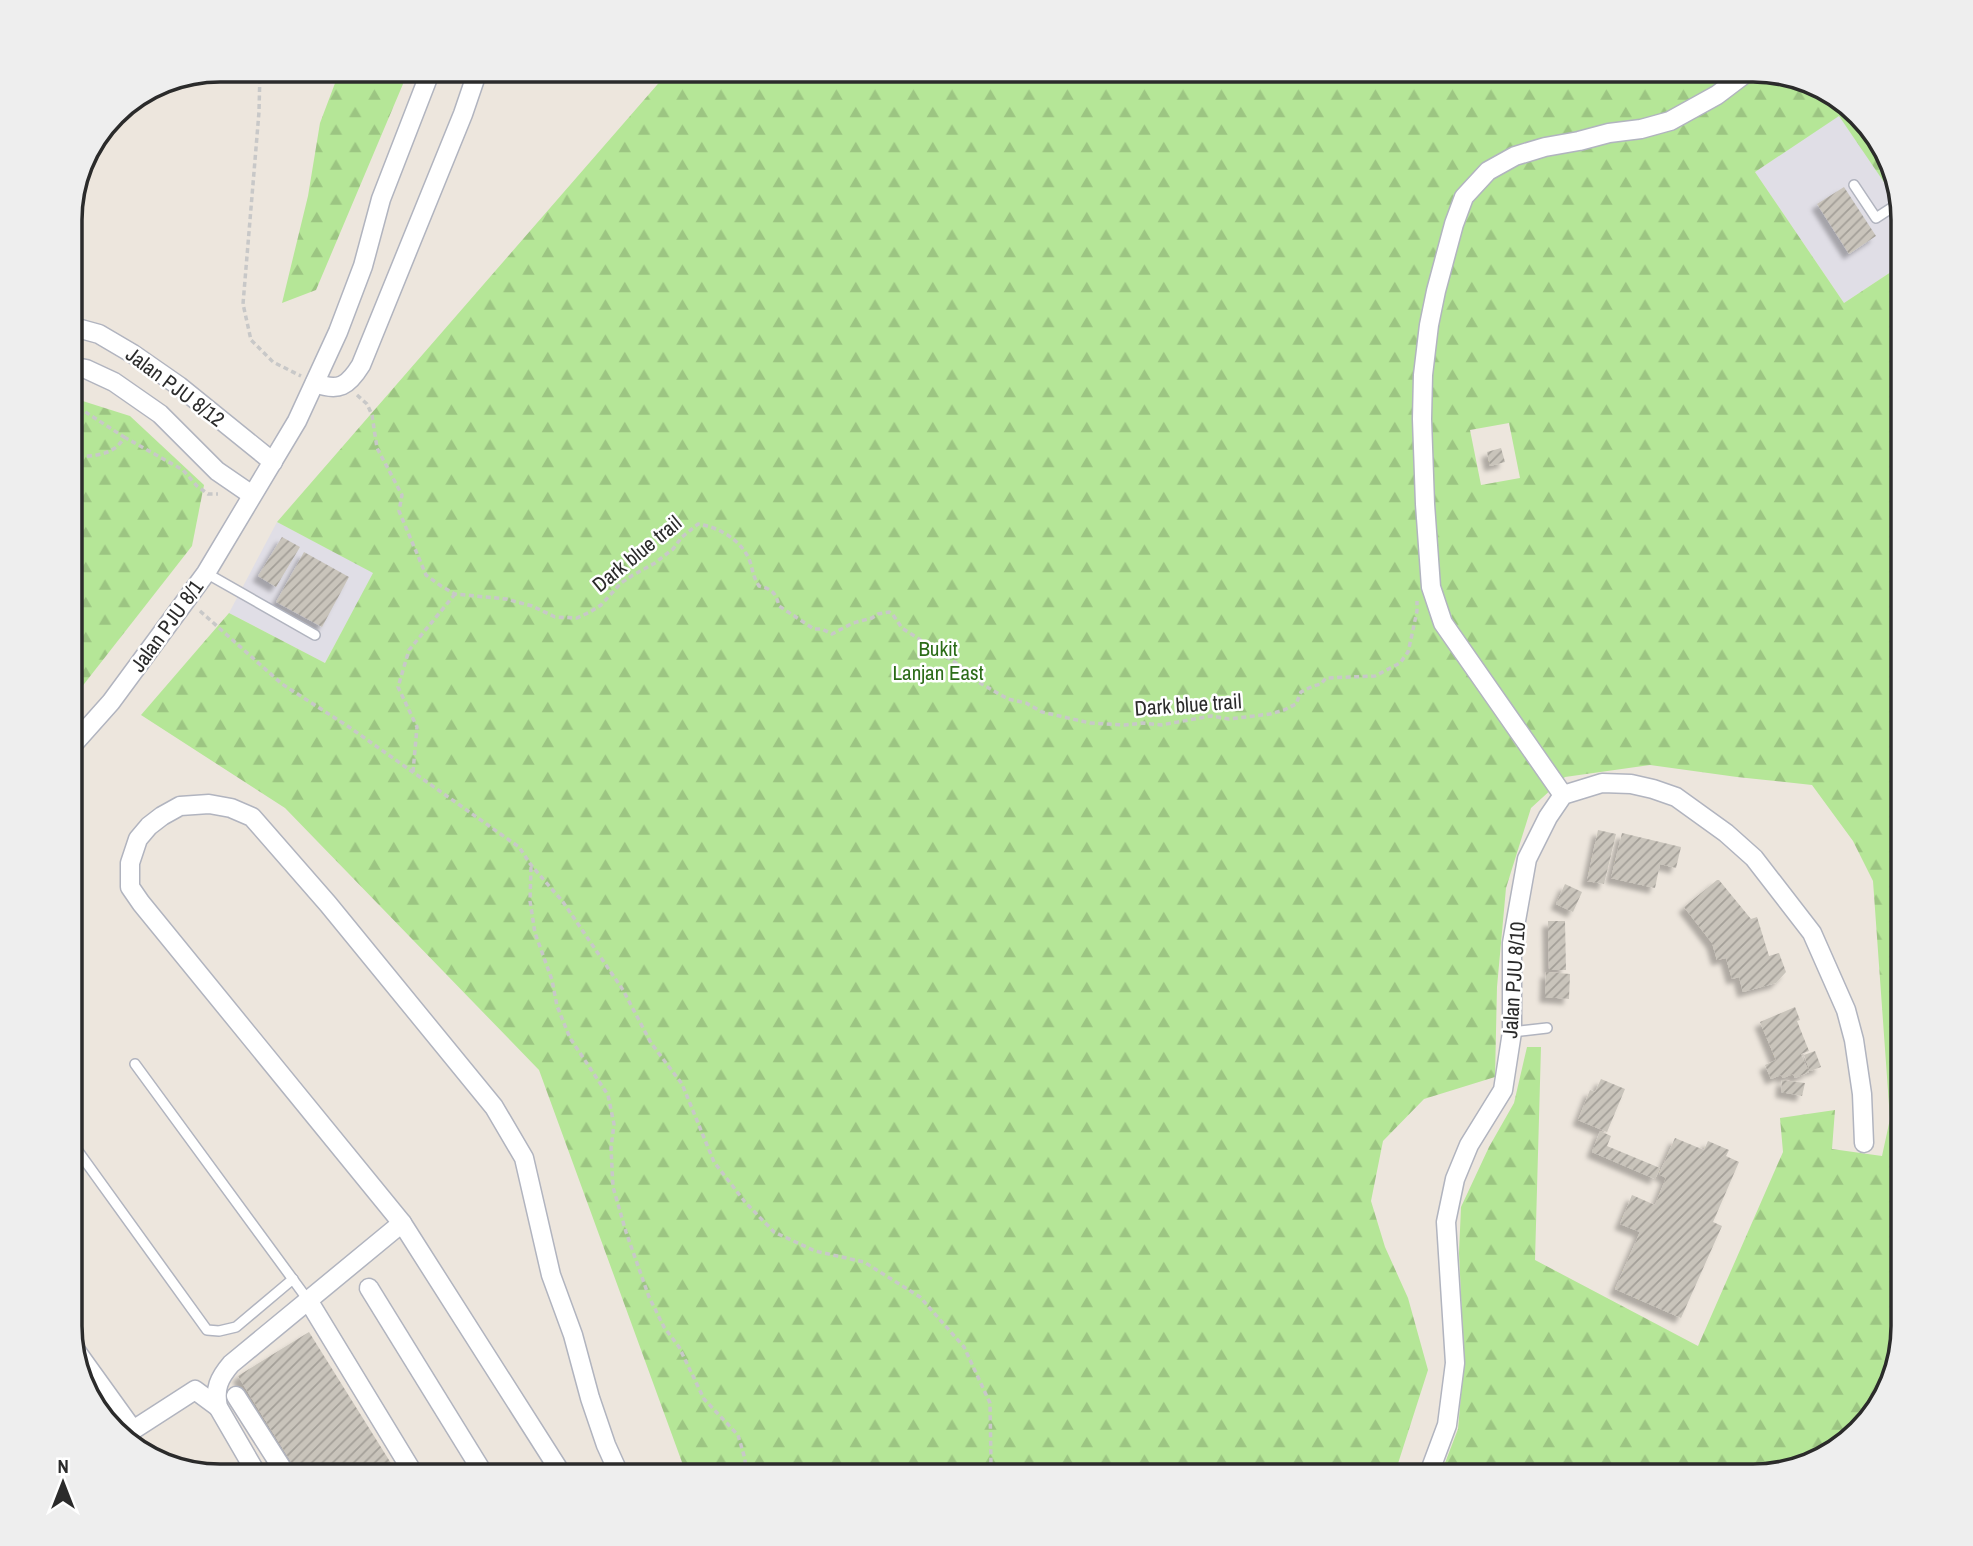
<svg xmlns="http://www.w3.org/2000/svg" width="1973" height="1546" font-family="'Archivo Narrow',sans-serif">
  <defs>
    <pattern id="forest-firs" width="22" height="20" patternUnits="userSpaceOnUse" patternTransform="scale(1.75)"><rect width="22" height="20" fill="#b5e697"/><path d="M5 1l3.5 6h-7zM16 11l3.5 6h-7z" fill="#9cc582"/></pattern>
    <pattern id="building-hatch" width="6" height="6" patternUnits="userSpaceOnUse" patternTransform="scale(1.75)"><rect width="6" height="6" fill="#c9c4bb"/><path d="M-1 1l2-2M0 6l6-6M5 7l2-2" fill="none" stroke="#a39f98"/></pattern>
    <filter id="shadow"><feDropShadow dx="-5.5" dy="5.5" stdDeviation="2" flood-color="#0004"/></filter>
  </defs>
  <rect width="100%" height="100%" fill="#ede6dd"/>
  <g fill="#e0dee6">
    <path d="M1839,115L1892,193L1896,191L1903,220V264L1844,303L1755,172Z"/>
    <path d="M277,522L374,573L325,663L229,613Z"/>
  </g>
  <g fill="url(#forest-firs)" fill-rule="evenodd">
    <path d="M340,70H406L403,84L316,290L282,303L308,196L320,123Z"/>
    <path d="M670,70H1753L1844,101L1887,154L1896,191L1892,194L1839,116L1755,172L1844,303L1903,264V1326L1872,1417L1819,1461L1753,1476H1440L1458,1429L1464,1359L1459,1253L1461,1207L1489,1147L1514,1103L1527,1047H1541L1535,1260L1698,1346L1783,1152L1780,1118L1835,1110L1832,1149L1882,1156L1890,1119L1873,881L1853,841L1812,785L1737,777L1650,765L1565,777L1531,808L1506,888L1497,987L1495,1077L1424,1099L1383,1141L1371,1201L1385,1247L1408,1298L1428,1370L1394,1476H687L539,1070L285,808L141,715L229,613L325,663L373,573L277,522ZM1509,423L1520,478L1481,485L1470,430Z"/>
    <path d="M70,397L130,416L204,485L192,546L70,702Z"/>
  </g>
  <g fill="url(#building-hatch)" filter="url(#shadow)">
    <path d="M1844,187L1876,236L1849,254L1817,204Z"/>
    <path d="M1501,448L1505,462L1490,466L1487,452Z"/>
    <path d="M282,537L300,547L276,587L258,576Z"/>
    <path d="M304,552L349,577L322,627L276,602Z"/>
    <path d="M1598,830L1616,834L1604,884L1587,881Z"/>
    <path d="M1622,833L1681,847L1676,868L1660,864L1655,888L1611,878Z"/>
    <path d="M1717,880H1719L1751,919L1757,917L1769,956L1779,953L1786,972L1776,983L1743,992L1739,977L1732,979L1726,958L1717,960L1712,943L1684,907Z"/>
    <path d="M1565,884L1582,892L1573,912L1556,904Z"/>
    <path d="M1548,921H1565L1566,970H1549Z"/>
    <path d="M1546,972L1570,974L1569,999L1545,997Z"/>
    <path d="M1795,1007L1800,1020L1797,1021L1809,1051L1801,1054L1809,1072L1795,1078L1793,1074L1783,1078L1781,1075L1771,1079L1765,1065L1776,1060L1760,1022Z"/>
    <path d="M1815,1051L1821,1067L1810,1071L1804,1055Z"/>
    <path d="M1601,1079L1625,1089L1607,1132L1578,1120L1590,1090L1595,1092Z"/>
    <path d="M1782,1080L1805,1083L1802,1096L1781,1092Z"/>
    <path d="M1600,1131L1611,1136L1607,1146L1660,1168L1655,1179L1592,1152Z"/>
    <path d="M1675,1138L1704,1150L1708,1141L1729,1150L1726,1156L1739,1162L1713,1222L1722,1226L1681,1318L1615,1289L1640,1232L1620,1224L1632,1195L1655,1205L1666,1178L1659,1174Z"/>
    <path d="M309,1332L399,1476H300L238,1376Z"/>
  </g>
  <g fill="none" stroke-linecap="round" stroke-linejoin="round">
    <defs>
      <g id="lane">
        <path d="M1854,185L1876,218L1899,203"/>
        <path d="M206,573L315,635"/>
        <path d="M1512,1032L1547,1028"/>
        <path d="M135,1064L308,1300"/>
        <path d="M75,1147L207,1330L219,1331L236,1327L293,1279"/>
      </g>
      <g id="street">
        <path d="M70,326L99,334L133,354L179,386L273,462"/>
        <path d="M70,366L86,369L114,382L160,414L217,471L252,495"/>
        <path d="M315,383C339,392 348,386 361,365L463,114L478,70"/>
        <path d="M70,748L111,702L206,573L297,421L338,332L363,266L381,199L431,70"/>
        <path d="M1563,795L1443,623L1431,587L1425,504L1422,419L1423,375L1429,325L1436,291L1454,224L1464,197L1488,171L1515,156L1545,147L1579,141L1609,133L1641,129L1670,121L1717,95L1750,70"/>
        <path d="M369,1288L485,1476"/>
        <path d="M308,1300L415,1476"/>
        <path d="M74,1348L133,1430L195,1390L218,1407"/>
        <path d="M236,1396L287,1476"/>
        <path d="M258,1476L218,1407C214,1389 219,1378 231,1364L402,1223"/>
        <path d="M563,1476L402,1223L141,903L130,887V863L138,839L149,826L162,816L180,806L209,804L231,808L252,817L328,904L494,1107L524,1158L551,1275L573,1335L590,1398L606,1445L620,1476"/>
        <path d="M1428,1476L1447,1425L1455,1363L1446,1222L1455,1179L1469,1145L1503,1090L1512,1032V943L1527,859L1548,817L1563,795L1602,783L1631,784L1653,789L1676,797L1726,833L1754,858L1812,933L1846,1010L1854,1040L1862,1094L1864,1143"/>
      </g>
    </defs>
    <use href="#lane" stroke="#b1b4bf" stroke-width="12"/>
    <use href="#street" stroke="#b1b4bf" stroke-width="21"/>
    <g stroke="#c8c8c8" stroke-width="3.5" stroke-dasharray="5 3.5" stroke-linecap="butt">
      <path d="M260,70L259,112L243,304L251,340L273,362L301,376"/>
      <path d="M357,395L367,404L372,415L377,448L402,495L399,511L426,575L441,586L455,594L506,599L532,606L555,617L577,618L590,612L601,605L621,583L633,575L655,563L673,549L682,537L698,524C718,527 740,539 749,559C753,569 752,575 759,586C772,589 776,593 779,606L814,629H822L832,634L853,623L872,618L878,614L889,612L893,615L902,628L959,665L973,679L1008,699L1026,703L1042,712L1090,723L1125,725L1143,723L1161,725L1211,716L1229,719L1270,714L1284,710L1296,704L1301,692L1313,686L1321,684L1326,678L1375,676L1400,663L1408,652L1411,639L1417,611V601"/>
      <path d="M124,437L183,470L197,486L208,494H218"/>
      <path d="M70,457C89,456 115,457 124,437L70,402"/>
      <path d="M200,611L282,684L349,727L519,847L531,865L563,902L623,990L651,1043L682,1084L714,1162L745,1202L774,1232L815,1251L864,1262L920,1297L964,1347L990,1403L991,1464L988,1476"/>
      <path d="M413,772L417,727L398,687L409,650L455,594"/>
      <path d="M531,867L530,901L535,933L552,980L557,1006L570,1038L608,1095L614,1124L611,1148L613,1187L626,1232L649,1297L664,1327L679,1347L704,1399L738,1435L745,1459L746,1476"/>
    </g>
    <use href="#lane" stroke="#fff" stroke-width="9"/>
    <use href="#street" stroke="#fff" stroke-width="18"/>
  </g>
  <g text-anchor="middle" stroke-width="5" stroke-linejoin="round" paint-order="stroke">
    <g font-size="21" fill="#2b2b2b" stroke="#fff">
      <text transform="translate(175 387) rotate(37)" y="7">Jalan PJU 8/12</text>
      <text transform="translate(637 554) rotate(-39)" y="7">Dark blue trail</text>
      <text transform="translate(167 626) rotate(-54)" y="7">Jalan PJU 8/1</text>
      <text transform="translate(1188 705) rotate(-4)" y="7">Dark blue trail</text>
      <text transform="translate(1514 980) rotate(-86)" y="7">Jalan PJU 8/10</text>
    </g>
    <g font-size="21" fill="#2c6c18" stroke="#fff">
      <text x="938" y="656">Bukit<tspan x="938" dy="24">Lanjan East</tspan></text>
    </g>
  </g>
  <path d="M0 0H1973V1546H0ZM220 82H1753A138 138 0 0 1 1891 220V1326A138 138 0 0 1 1753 1464H220A138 138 0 0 1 82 1326V220A138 138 0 0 1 220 82Z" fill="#eee" fill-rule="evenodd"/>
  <path fill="none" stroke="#2b2b2b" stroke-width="3.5" d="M220 82H1753A138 138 0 0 1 1891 220V1326A138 138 0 0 1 1753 1464H220A138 138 0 0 1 82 1326V220A138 138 0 0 1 220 82Z"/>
  <g transform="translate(63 1483)" stroke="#ffffff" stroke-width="5" paint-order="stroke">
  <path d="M0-5L12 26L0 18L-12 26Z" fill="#2b2b2b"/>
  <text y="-10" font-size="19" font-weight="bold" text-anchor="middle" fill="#2b2b2b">N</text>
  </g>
</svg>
